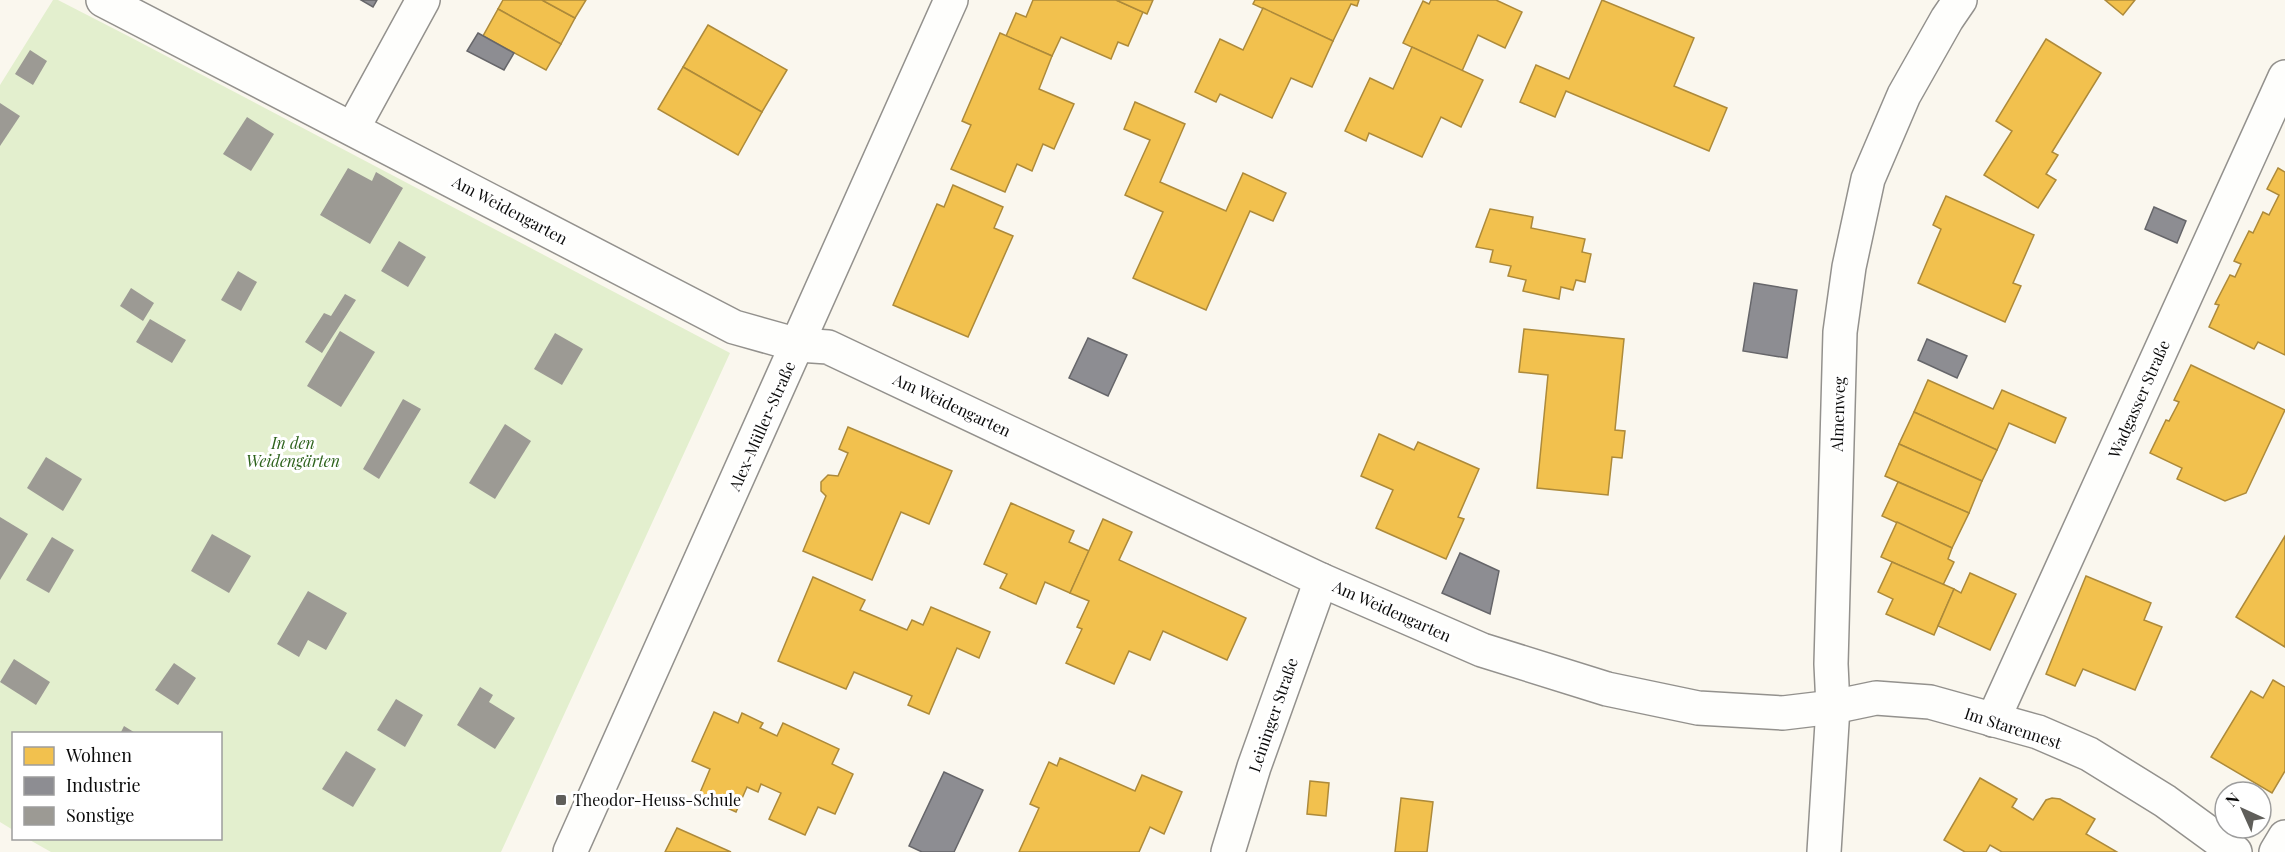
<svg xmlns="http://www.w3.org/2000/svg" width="2285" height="852" font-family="'Playfair Display',serif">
  <rect width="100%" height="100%" fill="#faf7ee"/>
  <path fill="#e3efce" d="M53,0H58L130,37L730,353L501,852H51L28,839L220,838V734H14L13,830L0,822V85Z"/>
  <g fill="#f2c14e" stroke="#ad8a3a" stroke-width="1.5">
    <path d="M503,0H542L575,18L561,44L498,9Z"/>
    <path d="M542,0H586L575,18Z"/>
    <path d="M1033,0H1116L1143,12L1128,46L1118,42L1111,59L1061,37L1052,56L1006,36L1016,13L1026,17Z"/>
    <path d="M1116,0H1153L1147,14Z"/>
    <path d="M1255,0H1359L1357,6L1351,4L1333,41L1253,4Z"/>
    <path d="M1431,0H1496L1522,12L1505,48L1478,35L1462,71L1403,43L1423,1L1429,4Z"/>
    <path d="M1602,0L1694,38L1674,86L1727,108L1709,151L1566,91L1555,117L1520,102L1536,65L1569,79Z"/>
    <path d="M2105,0H2135L2123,15Z"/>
    <path d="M1263,8L1333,41L1312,87L1291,78L1272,118L1220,94L1216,102L1195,92L1220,39L1243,50Z"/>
    <path d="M498,9L561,44L546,70L483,36Z"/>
    <path d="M708,25L787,70L762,112L683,67Z"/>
    <path d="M1000,33L1052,56L1039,89L1074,104L1054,149L1043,144L1032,171L1017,164L1005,192L951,169L971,125L962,121Z"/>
    <path d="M2046,39L2101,73L2052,152L2058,155L2046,174L2056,180L2038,208L1984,175L2012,131L1996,121Z"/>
    <path d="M1412,47L1483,80L1461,127L1441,117L1422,157L1369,133L1366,141L1345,131L1370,78L1393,89Z"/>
    <path d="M683,67L762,112L738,155L658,109Z"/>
    <path d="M1135,102L1185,124L1160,182L1226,211L1243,173L1286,193L1273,221L1250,211L1206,310L1133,278L1163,212L1125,195L1150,140L1124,129Z"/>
    <path d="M2278,168L2285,172V355L2258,342L2254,349L2209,327L2219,305L2215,304L2230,275L2235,277L2241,264L2234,261L2249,231L2253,233L2263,212L2269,215L2279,195L2267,189Z"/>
    <path d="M953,185L1003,207L994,228L1013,236L968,337L893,305L937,204L944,207Z"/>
    <path d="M1946,196L2034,235L2013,283L2021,286L2005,322L1918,283L1941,229L1933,225Z"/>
    <path d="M1490,209L1533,217L1531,228L1585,239L1582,252L1591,254L1585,282L1576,280L1573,290L1561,287L1559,299L1523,291L1526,280L1508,276L1511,266L1490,262L1493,250L1476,247Z"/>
    <path d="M1524,329L1624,339L1615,430L1625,431L1622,458L1612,457L1608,495L1537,488L1548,375L1519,372Z"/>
    <path d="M2191,365L2285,410L2246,493L2225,501L2177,479L2182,468L2150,453L2166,420L2169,421L2179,402L2174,400Z"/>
    <path d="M1928,380L1993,409L2002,390L2066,418L2055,443L2009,423L1997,450L1914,412Z"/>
    <path d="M1914,412L1997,450L1982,481L1899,444Z"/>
    <path d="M848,427L952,471L929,524L901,512L872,580L803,551L826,496L821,491V482L828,475L838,476L848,453L839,449Z"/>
    <path d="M1379,434L1414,450L1418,442L1479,469L1458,517L1464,519L1446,559L1376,528L1393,490L1361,476Z"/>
    <path d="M1899,444L1982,481L1969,513L1885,476Z"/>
    <path d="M1898,482L1969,513L1952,548L1882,516Z"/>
    <path d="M1011,503L1074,531L1069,542L1089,551L1070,593L1045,582L1036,604L1000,588L1007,574L984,564Z"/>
    <path d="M1103,519L1132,532L1119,560L1246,618L1227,660L1163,631L1150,660L1129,651L1114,684L1066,663L1082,629L1077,627L1089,601L1070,593Z"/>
    <path d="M1897,522L1952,548L1948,559L1954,562L1943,585L1881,557Z"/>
    <path d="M2285,536V647L2236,617Z"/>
    <path d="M1892,562L1954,589L1934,635L1886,614L1893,599L1878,592Z"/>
    <path d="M1970,573L2016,594L1990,650L1938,626L1954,589L1961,593Z"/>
    <path d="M2086,576L2151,603L2144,620L2162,627L2135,690L2083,669L2075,686L2046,674Z"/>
    <path d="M813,577L865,600L860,610L907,630L912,620L923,625L931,607L990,632L979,658L957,648L929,714L908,705L912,696L854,672L846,689L778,661Z"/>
    <path d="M2273,680L2285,687V771L2272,793L2211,757L2251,691L2263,698Z"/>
    <path d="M714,712L738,723L742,713L763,723L760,728L777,736L783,723L839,749L832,764L853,774L835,814L818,807L805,835L769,819L781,793L761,784L758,792L747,787L736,812L699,795L710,769L692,761Z"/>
    <path d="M1060,758L1135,791L1142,775L1182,792L1164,834L1150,827L1139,852H1019L1039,808L1030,804L1049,762L1057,766Z"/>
    <path d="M1980,778L2017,799L2012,807L2033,820L2046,800L2052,798L2060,799L2095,819L2086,834L2117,852H2002L1990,845L1986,852H1965L1944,840Z"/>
    <path d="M1310,781L1329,783L1326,816L1307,814Z"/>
    <path d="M1401,798L1433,802L1427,852H1395Z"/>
    <path d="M677,828L731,852H665Z"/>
  </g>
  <g fill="#8d8d92" stroke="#66666a" stroke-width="1.5">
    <path d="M361,0H377L373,7Z"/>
    <path d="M478,33L514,53L504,70L467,51Z"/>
    <path d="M2154,207L2186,221L2177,243L2145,229Z"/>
    <path d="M1754,283L1797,290L1787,358L1743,351Z"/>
    <path d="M1088,338L1127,355L1108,396L1069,378Z"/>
    <path d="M1927,339L1967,356L1957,378L1918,360Z"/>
    <path d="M1460,553L1499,571L1490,614L1442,593Z"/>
    <path d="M944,772L983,790L954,852H922L909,846Z"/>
  </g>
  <g fill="#9c9a94">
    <path d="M30,50L47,61L33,85L15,74Z"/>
    <path d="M0,103L20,116L0,146Z"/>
    <path d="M247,117L274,134L251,171L223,154Z"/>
    <path d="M348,168L372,181L376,172L403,188L370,244L320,215Z"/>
    <path d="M399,241L426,257L408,287L381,271Z"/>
    <path d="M238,271L257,282L241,311L221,300Z"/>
    <path d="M131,288L154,303L143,321L120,306Z"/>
    <path d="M345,294L356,300L322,353L305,342L324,313L331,316Z"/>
    <path d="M150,319L186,340L172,363L136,342Z"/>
    <path d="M340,331L375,352L341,407L307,386Z"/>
    <path d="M555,333L583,349L562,385L534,369Z"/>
    <path d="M403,399L421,409L379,479L363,469Z"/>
    <path d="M505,424L531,441L495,499L469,483Z"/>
    <path d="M46,457L82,479L63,511L27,488Z"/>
    <path d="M0,517L28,534L0,580Z"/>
    <path d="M212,534L251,556L229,593L191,571Z"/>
    <path d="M52,537L74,550L49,593L26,580Z"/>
    <path d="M308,591L347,613L326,650L308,640L299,657L277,644Z"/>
    <path d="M14,659L50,682L36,705L0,682Z"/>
    <path d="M174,663L196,678L178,705L155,690Z"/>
    <path d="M480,687L493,695L489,702L515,718L495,749L457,725Z"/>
    <path d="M396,699L423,715L405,747L377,730Z"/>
    <path d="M124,726L137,734H120Z"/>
    <path d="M346,751L376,769L353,807L322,789Z"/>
  </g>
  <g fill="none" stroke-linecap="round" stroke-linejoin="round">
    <defs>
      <g id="street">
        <path d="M103,0L734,327L798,345L828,347L1321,580L1482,650L1607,689L1698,708L1783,713L1833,707L1876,698L1930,702L2038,732L2089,754L2165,801L2235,852"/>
        <path d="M353,128L423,0"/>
        <path d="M1993,720L2285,77"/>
        <path d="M570,852L951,0"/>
        <path d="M1228,852L1254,767L1321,580"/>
        <path d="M1824,852L1833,707L1831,664L1840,332L1849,267L1868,179L1904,95L1947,19L1960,0"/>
        <path d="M2276,852L2285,837"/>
      </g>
    </defs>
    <use href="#street" stroke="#93918d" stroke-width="36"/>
    <use href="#street" stroke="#fefefc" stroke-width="33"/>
  </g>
  <rect fill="#5f5e5a" stroke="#fff" stroke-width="2" x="555" y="794" width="12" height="12" rx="3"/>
  <g text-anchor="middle" stroke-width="6" stroke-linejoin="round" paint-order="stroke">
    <g font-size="16" fill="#0b0b0b" stroke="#fff">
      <text transform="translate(510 210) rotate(28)" y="6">Am Weidengarten</text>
      <text transform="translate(2139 399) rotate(-66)" y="6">Wadgasser Straße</text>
      <text transform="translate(952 405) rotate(25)" y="6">Am Weidengarten</text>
      <text transform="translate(1838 414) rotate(-88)" y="6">Almenweg</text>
      <text transform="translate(762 426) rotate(-66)" y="6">Alex-Müller-Straße</text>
      <text transform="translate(1392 611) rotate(24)" y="6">Am Weidengarten</text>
      <text transform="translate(1273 715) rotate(-71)" y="6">Leininger Straße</text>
      <text transform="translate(2013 728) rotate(18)" y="6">Im Starennest</text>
    </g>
    <g font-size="16" font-style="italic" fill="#2d621c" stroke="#fff">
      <text x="293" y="449">In den<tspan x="293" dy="18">Weidengärten</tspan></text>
    </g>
    <g font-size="16" fill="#0b0b0b" stroke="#fff" text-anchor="start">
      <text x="573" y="806">Theodor-Heuss-Schule</text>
    </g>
  </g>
  <rect x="12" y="732" width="210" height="108" fill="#ffffff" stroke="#9d9d9d" stroke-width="1.5"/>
  <rect x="24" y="747" width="30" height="18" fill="#f2c14e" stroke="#9d9d9d" stroke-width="1.5"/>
  <text x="66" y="762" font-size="18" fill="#0b0b0b">Wohnen</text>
  <rect x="24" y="777" width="30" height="18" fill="#8d8d92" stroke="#9d9d9d" stroke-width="1.5"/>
  <text x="66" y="792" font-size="18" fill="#0b0b0b">Industrie</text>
  <rect x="24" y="807" width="30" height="18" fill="#9c9a94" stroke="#9d9d9d" stroke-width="1.5"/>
  <text x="66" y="822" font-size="18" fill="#0b0b0b">Sonstige</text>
  <g transform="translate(2243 810) rotate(315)"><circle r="28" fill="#ffffff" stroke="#9d9d9d" stroke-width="1.5"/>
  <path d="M0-4.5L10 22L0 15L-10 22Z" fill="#5f5e5a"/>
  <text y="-9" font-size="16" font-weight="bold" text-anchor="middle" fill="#0b0b0b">N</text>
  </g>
</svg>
